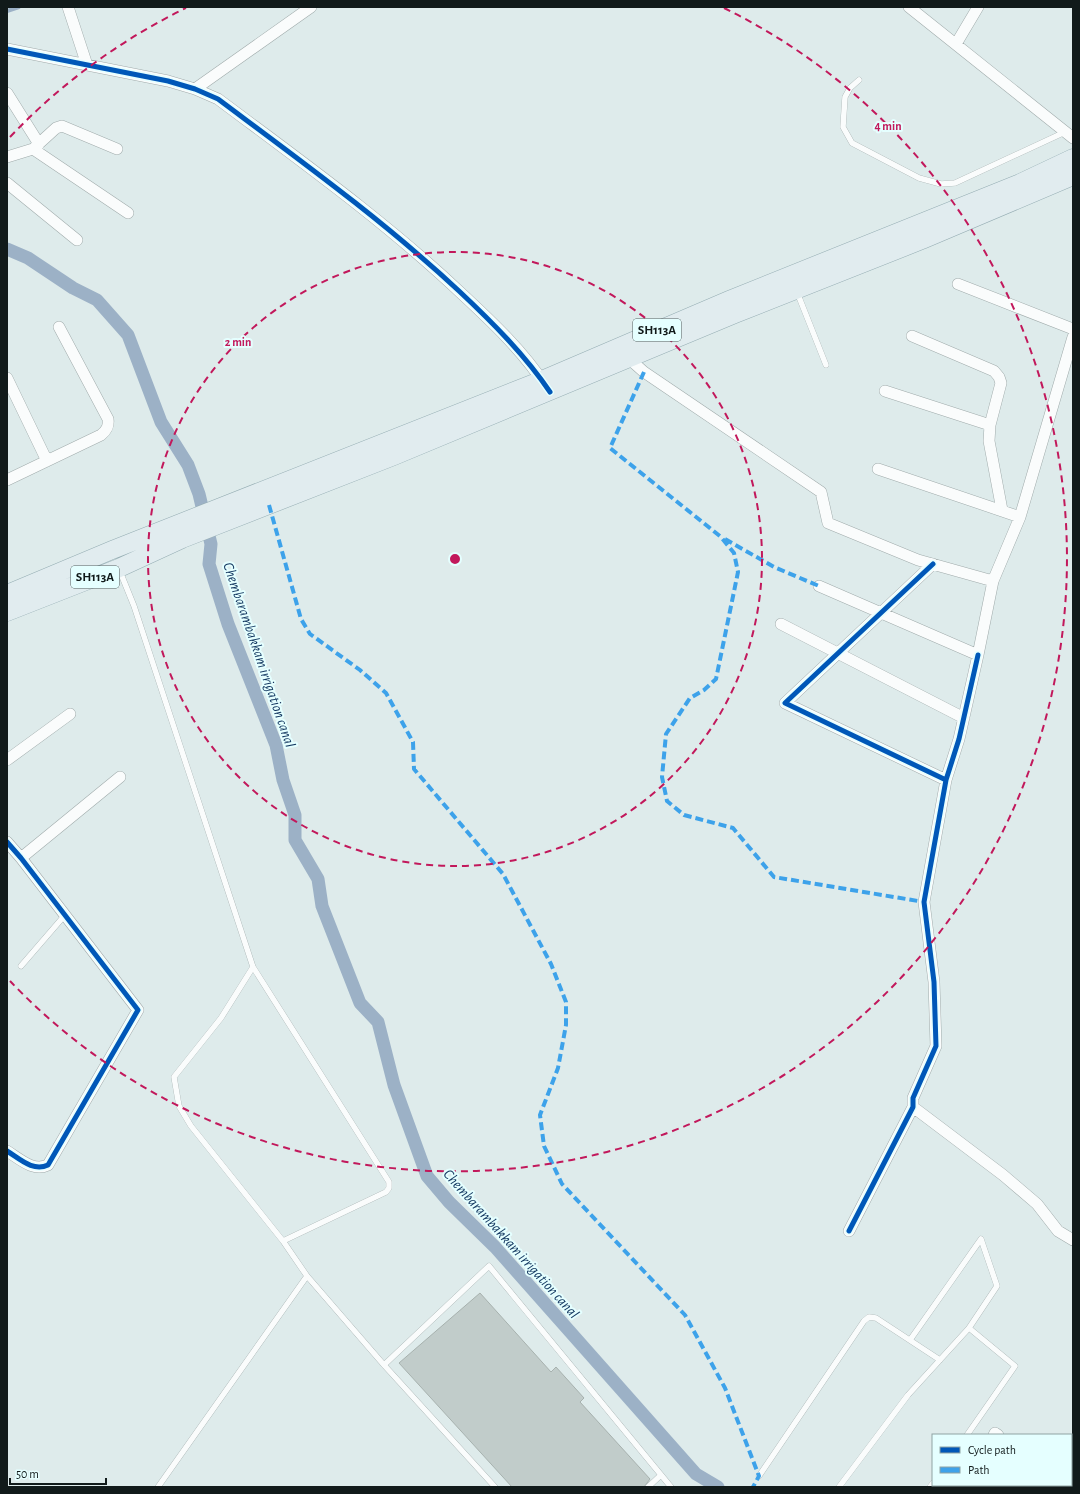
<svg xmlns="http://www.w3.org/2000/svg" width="1080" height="1494" font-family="'Alegreya Sans',sans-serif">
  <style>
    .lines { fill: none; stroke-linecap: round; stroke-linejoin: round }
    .stream { stroke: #9cb1c6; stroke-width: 4 }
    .canal { stroke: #9cb1c6; stroke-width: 13 }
    .building { fill: #c1ccca; stroke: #a7b1ae }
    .lane-casing { stroke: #a0abab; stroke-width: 6 }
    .street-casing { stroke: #a0abab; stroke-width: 12 }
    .primary-casing { stroke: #95adb3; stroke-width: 19 }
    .lane { stroke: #fafcfc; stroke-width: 5.5 }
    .street { stroke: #fafcfc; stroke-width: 11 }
    .primary { stroke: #e1ecef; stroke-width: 18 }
    .quiet { stroke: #3da2ea; stroke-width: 4; stroke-dasharray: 8 4; stroke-linecap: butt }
    .cycleway-casing { stroke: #e5ffff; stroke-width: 8 }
    .cycleway { stroke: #0057b8; stroke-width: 5 }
    .ring { fill: none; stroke: #c2185b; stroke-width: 2; stroke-dasharray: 7 5 }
    .labels { text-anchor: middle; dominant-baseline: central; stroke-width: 4; stroke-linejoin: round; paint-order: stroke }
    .shield { fill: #e5ffff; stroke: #515f5f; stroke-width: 1 }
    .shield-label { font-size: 13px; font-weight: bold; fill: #111a1a }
    .water-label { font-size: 15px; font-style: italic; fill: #11365f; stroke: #e5ffff }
    .centre { fill: #c2185b; stroke: #e5ffff; stroke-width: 2 }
    .ring-label { font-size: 12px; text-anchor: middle; font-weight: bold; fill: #c2185b; stroke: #e5ffff; stroke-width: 4; stroke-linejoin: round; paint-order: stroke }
  </style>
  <rect width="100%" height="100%" fill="#deebeb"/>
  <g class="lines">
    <path class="stream" d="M7,11L19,7"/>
    <path class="canal" d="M7,249L28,258L73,288L97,300L128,335L161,422L188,465L199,494L211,544L209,564L228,624L276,745L283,780L295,815V840L318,879L322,906L360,1003L378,1022L394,1085L427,1176L449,1202L495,1247L696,1474L718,1487"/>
  </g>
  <path class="building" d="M480,1293L551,1372L556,1367L584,1398L580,1402L650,1479L644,1487H512L399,1363Z"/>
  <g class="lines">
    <defs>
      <path id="lane" d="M859,80L850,88L845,97L843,127L852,143L919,178L941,184L955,183L1065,132
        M797,292L826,365
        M119,569L134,606L253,967L221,1018L174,1077L179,1106L191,1126L283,1241L307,1276L158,1487
        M21,966L65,915
        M253,967L389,1182V1188L386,1192L283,1241
        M307,1276L384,1365L495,1487
        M910,1340L981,1239L997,1286L969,1328
        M384,1365L489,1266L671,1487
        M759,1476L864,1321L869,1317L876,1318L940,1360
        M648,1487L661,1475
        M839,1487L908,1395L969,1328L1015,1366L967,1435
        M930,1487L933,1483"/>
      <path id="street" d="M68,7L87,65
        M909,7L1073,138
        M956,44L978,7
        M7,49L168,81L195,89L218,99C302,162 386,222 462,294C491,321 523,351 545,385
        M195,89L311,7
        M7,93L39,144
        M33,149L128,213
        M7,157L33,149L56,128L62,126L117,149
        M7,183L77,240
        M958,284L1073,329
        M912,336L994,371L999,377L1001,383L990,425L989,441L1002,510
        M626,356L644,372L821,492L828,523L918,560L993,581
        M7,378L47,461
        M885,391L990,425
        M878,469L1020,517L1073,337
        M7,480L101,435C107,430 109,426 108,419L59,327
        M933,564L785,703L946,780L959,739L978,655
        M819,586L978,655L993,581L1020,517
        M781,624L964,718
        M7,760L70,714
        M7,842L21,858L138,1010L48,1165C33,1172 20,1159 7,1151
        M21,858L120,777
        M913,1107L1003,1175L1037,1204L1058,1231L1073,1240
        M849,1231L913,1107V1098L936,1046L934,982L924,902L946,780
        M994,1435L995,1433L998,1435
        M1071,1475L1073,1476
        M966,1487L967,1485"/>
      <path id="primary" d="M7,594L112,550L542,380L729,300L1020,183L1073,158
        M7,612L119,568L182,539L394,456L735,314L922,240L1073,176"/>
    </defs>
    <use href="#lane" class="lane-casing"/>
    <use href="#street" class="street-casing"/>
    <use href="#primary" class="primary-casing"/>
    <use href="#lane" class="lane"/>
    <use href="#street" class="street"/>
    <use href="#primary" class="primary"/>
    <path class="quiet" d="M644,372L610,448L721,537L734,553L738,572L716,679L704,690L690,698L666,734L662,777L667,801L684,815L733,828L774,877L924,902
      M269,505L301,619L310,634L360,670L386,693L413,742L414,769L503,874L551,964L566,1002V1025L558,1068L540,1115L544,1146L562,1184L685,1315L725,1388L759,1476L753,1487
      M725,539L774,567L819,586"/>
    <defs>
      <path id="cycleway" d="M7,49L168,81L195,89L218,99C301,161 384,221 459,291C492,322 525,355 550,392
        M933,564L785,703L946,780L959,739L978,655
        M7,842L21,858L138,1010L48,1165C33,1172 20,1159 7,1151
        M849,1231L913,1107V1098L936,1046L934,982L924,902L946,780"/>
    </defs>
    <use href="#cycleway" class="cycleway-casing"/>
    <use href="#cycleway" class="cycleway"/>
  </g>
  <g class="ring">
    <circle cx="455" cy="559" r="307"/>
    <path d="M10 137A613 613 0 0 1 186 8M724 8A613 613 0 1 1 10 981"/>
  </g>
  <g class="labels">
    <g class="shield">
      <rect x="633" y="319" width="48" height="22" rx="3"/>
      <rect x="71" y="566" width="48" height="22" rx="3"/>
    </g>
    <g class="shield-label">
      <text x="657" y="330">SH113A</text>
      <text x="95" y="577">SH113A</text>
    </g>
    <g class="water-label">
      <text transform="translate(259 655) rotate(71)">Chembarambakkam irrigation canal</text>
      <text transform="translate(511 1244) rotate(48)">Chembarambakkam irrigation canal</text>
    </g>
  </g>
  <circle cx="455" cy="559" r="6" class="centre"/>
  <g class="ring-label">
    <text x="888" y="130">4 min</text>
    <text x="238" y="346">2 min</text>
  </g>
  <rect width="1080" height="1494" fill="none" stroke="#111a1a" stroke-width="16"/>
  <rect x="932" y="1434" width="140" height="52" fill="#e5ffff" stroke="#90a3a3"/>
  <rect x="940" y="1447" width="20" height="6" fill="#0057b8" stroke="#90a3a3"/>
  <text x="968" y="1454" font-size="12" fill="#111a1a">Cycle path</text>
  <rect x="940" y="1467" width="20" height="6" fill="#3da2ea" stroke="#90a3a3"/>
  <text x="968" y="1474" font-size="12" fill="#111a1a">Path</text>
  <path d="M10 1478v6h96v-6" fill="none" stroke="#111a1a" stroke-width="2"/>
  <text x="16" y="1478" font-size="12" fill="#111a1a" stroke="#e5ffff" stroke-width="3" paint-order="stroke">50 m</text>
</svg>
